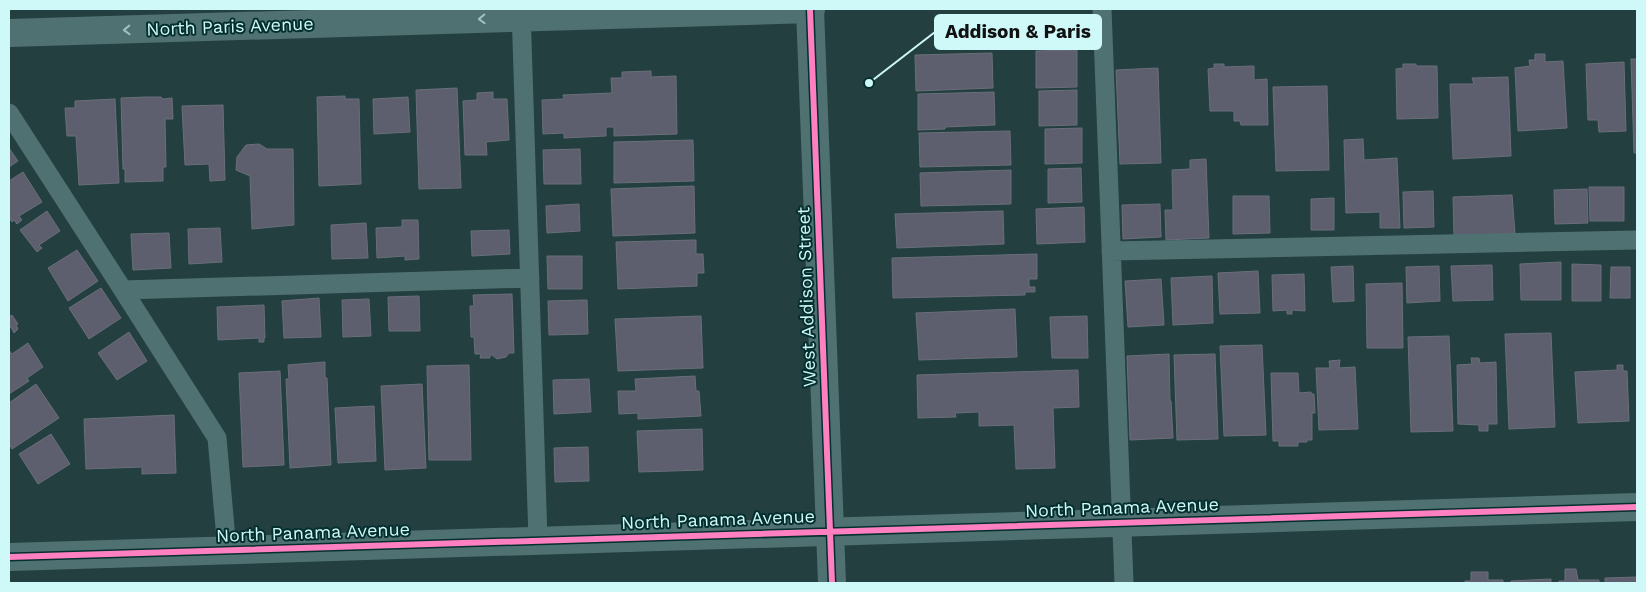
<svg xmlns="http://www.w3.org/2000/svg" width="1646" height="592" font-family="'Work Sans',sans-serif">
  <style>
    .building { fill: #5d5e6e; stroke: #6a6f7a }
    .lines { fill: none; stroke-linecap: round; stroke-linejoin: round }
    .service { stroke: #507172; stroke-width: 19 }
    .minor { stroke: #507172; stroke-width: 28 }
    .tertiary { stroke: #507172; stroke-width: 28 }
    .cycleway-casing { stroke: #052f2f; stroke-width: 9 }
    .cycleway { stroke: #ff80c0; stroke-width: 6 }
    .oneway { stroke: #9cc3c3 }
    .labels { text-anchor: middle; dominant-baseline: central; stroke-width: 4; stroke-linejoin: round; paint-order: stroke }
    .street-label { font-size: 18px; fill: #cff9f9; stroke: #052f2f }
    .leader { fill: none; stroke: #cff9f9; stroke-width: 2 }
    .callout-dot { fill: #cff9f9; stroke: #052f2f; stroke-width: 2 }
    .callout { fill: #cff9f9; stroke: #cff9f9; stroke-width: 2 }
    .callout-label { font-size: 19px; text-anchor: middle; font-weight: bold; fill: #111 }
  </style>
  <rect width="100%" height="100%" fill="#243f40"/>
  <path class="building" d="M1077,50V87L1036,88V51Z
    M992,53L993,88L916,91L915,55Z
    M1535,54H1545V62L1563,61L1567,128L1518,131L1515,68L1530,66L1529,60H1535Z
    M1631,59H1637V153H1634Z
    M1624,62L1626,131L1599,132L1598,120H1588L1586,64Z
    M1214,64H1224V67L1254,66V80L1267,79L1268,125H1241L1240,121H1234V111H1210L1208,69L1214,68Z
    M1403,64H1416V66H1437L1438,118L1397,119L1396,69L1403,68Z
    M1158,68L1161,163L1120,164L1116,70Z
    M651,71V77L676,76L677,134L614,136V127H606V136L564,138V133L543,134L542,100L564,99L563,95L612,93L611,78H622V72Z
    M1508,77L1511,156L1453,159L1450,84H1474L1472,78Z
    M1327,86L1329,170L1276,171L1273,87Z
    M457,88L461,188L419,189L416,90Z
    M1077,90V125L1039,126V91Z
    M493,92V99H507L509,140L486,142L487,155H465L463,101L477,100V93Z
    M994,92L995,125L945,127V129L918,130V94Z
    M345,96V99H359L361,184L319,186L317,97Z
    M146,97H161L163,99L172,98L173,119H165L166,167H163V181L125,182V169H123L121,98Z
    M408,97L410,132L374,134L373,99Z
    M115,99L119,183L79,185L76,136H67L65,108H75V101Z
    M223,105L225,180L210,181L209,164L185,165L182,106Z
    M1082,128V163L1045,164V129Z
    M1010,131L1011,165L920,167L919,133Z
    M1363,139L1364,160L1397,158L1400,228H1380V212L1346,213L1344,140Z
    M693,140L694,181L614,183V142Z
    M259,144L267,149H293L294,225L252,229L250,176L236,170L237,157L246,145Z
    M9,148L18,161L9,167Z
    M580,149L581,184H544L543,150Z
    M1206,159L1209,238L1166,240L1165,210H1173L1172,170L1190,169V160Z
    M1081,168L1082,202L1048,203V169Z
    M1011,170V204L921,206L920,173Z
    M23,172L42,202L19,216L22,220L17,224L14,220L12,222L9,217V181Z
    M694,186L695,233L613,236L611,189Z
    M1589,187H1624V221H1590Z
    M1587,189L1588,223L1555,224L1554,190Z
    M1433,191L1434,227L1404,228L1403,192Z
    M1512,195L1515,234L1454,236L1453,197Z
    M1233,196H1269L1270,233L1233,234Z
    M1334,198V230H1311V199Z
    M579,204L580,231L547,233L546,206Z
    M1160,204L1161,237L1123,239L1122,205Z
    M1084,207L1085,242L1037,244L1036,209Z
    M47,211L60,231L39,245L42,248L37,252L20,230Z
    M1003,211L1004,244L897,248L895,214Z
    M402,220H418L419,259L405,260V256L377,258L376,228L402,227Z
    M366,223L368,258L332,259L331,225Z
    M220,228L222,262L189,264L188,229Z
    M509,230L510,254L472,256L471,231Z
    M169,233L171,268L133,270L131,234Z
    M696,240V254H703L704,273H697V286L618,289L616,242Z
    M77,250L98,281L68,301L48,268Z
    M1037,254V279H1029V287H1035V292H1025V295L893,298L892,258Z
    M547,256H582V289H548Z
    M1561,262V300H1521L1520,264Z
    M1572,264L1601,265V301H1572Z
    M1492,265L1493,300L1453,301L1451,266Z
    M1353,266L1354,301L1333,302L1331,267Z
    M1439,266L1440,301L1407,303L1406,267Z
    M1611,267H1630V298H1610Z
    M1258,271L1260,313L1220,314L1218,273Z
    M1304,274L1305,311L1292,310V314H1287V310L1273,311L1272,275Z
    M1212,276L1213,323L1173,325L1171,278Z
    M1161,279L1164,325L1128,327L1125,281Z
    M1402,283L1403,348H1367L1366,284Z
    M101,288L121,318L89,339L69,308Z
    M512,294L514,353H509L506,357L497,359L492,355H490V358H480L481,354H475L474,337H471L470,306H474L473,295Z
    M419,296L420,331H389L388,297Z
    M319,298L321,337L284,338L282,301Z
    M369,299L371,336L343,337L342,300Z
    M587,300L588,334L549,335L548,301Z
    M264,305L265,338H264V342H259V338L218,340L217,307Z
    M1015,309L1017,357L919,360L916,313Z
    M12,315L18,324L16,325L18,329L14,333L11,327L9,328V317Z
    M701,316L703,368L618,371L615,319Z
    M1087,316L1088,358H1052L1050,317Z
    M129,332L147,361L117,380L98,353Z
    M1551,333L1555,427L1509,429L1505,334Z
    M1449,336L1453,431L1411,432L1408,337Z
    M28,343L43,367L27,378L29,381L9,394V350L12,354Z
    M1262,345L1266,435L1224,436L1220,346Z
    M1169,354L1170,401H1171L1173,438L1130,440L1127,356Z
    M1215,354L1218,439L1177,440L1174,355Z
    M1471,358H1479L1480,363L1496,362L1497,424H1488V431H1479V425L1458,424L1457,365L1472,364Z
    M1340,360L1339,368L1355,367L1358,429L1319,430L1316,368H1330L1329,361Z
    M325,362V378H327L331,465L290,468L286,379H289L288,365Z
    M469,365L471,460H429L427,366Z
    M1617,365H1623V371H1627L1629,421L1578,423L1575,372L1617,370Z
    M1078,370L1079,407L1053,408L1055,468L1016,469L1014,425L979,426V412L955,413L956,417L918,418L917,375Z
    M280,371L284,465L243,467L239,373Z
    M1271,373H1298L1299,393L1311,392V394H1314L1315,413H1312V440H1307V442H1298V446H1279V441H1273Z
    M695,376L696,391H699L701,416L638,419V413L619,414L618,391H636L635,379Z
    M589,379L591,412L554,414L553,380Z
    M36,384L59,418L12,449L9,444V403Z
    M422,384L426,468L385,470L381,386Z
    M374,406L376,461L338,463L335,408Z
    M174,415L176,473L142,474V467L86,469L84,419Z
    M702,429L703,470L639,472L637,431Z
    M51,434L70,464L38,484L19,454Z
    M588,447L589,481L555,482L554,448Z
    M1565,569H1576L1578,580H1599V583H1559V581H1565Z
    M1471,572H1488V580H1503V583H1465V581H1471Z
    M1637,577V583H1605V578Z
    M1551,579V583H1511V581Z"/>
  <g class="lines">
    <path class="service" d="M521,9L538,540
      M1102,9L1124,583
      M9,113L123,290L217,438L227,550
      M1111,251L1637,240
      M123,290L530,278"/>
    <path class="minor" d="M9,33L811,9
      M9,557L1637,507"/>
    <path class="tertiary" d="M810,9L832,583"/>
    <defs>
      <path id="cycleway" d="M810,9L832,583
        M9,557L1637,507"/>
    </defs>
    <use href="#cycleway" class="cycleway-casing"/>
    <use href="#cycleway" class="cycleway"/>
  </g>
  <defs><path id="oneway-chevron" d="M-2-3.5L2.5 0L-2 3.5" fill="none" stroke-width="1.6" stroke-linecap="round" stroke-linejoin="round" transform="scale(1.25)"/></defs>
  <g class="oneway">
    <use href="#oneway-chevron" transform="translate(482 19) rotate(178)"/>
    <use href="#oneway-chevron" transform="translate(127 30) rotate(178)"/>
  </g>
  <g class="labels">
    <g class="street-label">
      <text transform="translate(230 26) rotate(-2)">North Paris Avenue</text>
      <text transform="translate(806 297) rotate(-92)">West Addison Street</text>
      <text transform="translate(1122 507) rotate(-2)">North Panama Avenue</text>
      <text transform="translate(718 519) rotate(-2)">North Panama Avenue</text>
      <text transform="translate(313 532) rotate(-2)">North Panama Avenue</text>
    </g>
  </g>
  <path class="leader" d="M869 83L935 32"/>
  <circle class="callout-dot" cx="869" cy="83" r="5"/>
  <rect class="callout" x="935" y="15" width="166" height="34" rx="5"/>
  <g class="callout-label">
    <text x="1018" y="38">Addison &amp; Paris</text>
  </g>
  <rect width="1646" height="592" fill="none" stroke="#cff9f9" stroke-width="20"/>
</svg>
